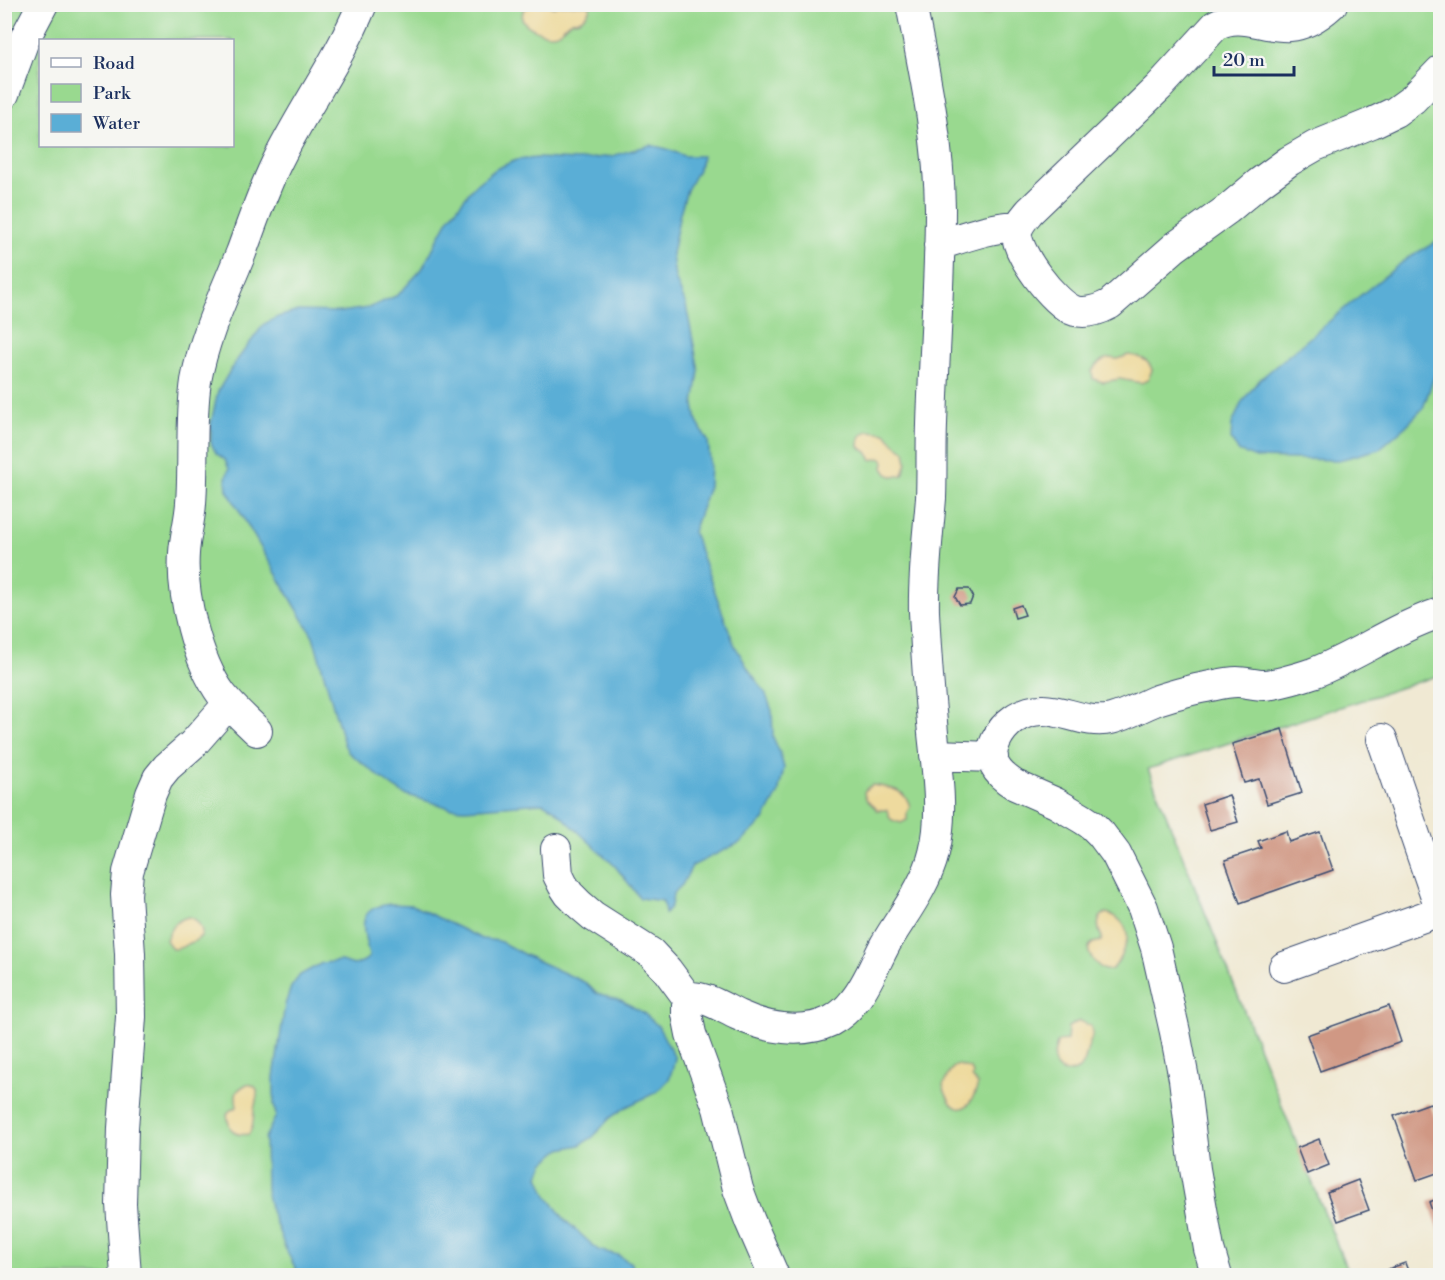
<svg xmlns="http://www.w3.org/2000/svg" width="1445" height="1280" font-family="'Libre Bodoni',serif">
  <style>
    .green { fill: #99d98f; stroke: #5a8476; stroke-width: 1.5; fill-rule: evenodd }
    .sand { fill: #eeda9e; stroke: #84847e; stroke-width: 1.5 }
    .water { fill: #5aaed6; stroke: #3a6e9a; stroke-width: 1.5 }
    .building { fill: #d09884 }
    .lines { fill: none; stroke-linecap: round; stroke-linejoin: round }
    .minor-casing { stroke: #3b4b70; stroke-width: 32 }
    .minor { stroke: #fff; stroke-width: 30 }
  </style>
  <rect width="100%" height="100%" fill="#f6f6f2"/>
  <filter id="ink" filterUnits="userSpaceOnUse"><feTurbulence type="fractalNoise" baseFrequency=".0167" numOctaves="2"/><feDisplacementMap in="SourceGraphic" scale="12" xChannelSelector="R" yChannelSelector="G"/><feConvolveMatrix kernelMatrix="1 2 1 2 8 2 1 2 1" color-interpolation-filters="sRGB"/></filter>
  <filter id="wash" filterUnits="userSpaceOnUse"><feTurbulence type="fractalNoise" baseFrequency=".008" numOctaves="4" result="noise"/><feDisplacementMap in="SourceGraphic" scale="24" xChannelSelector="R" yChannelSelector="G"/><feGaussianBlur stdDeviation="1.35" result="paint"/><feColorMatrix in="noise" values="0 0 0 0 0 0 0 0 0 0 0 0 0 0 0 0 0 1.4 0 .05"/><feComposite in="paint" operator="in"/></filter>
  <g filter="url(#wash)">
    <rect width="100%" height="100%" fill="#f0e9d3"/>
    <path class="green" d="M5,5H1440V675L1148,769L1349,1275L5,1276ZM40,40H232V146H40Z"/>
    <path class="sand" d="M532,5H549L552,7H555L557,5H591C589,11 586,17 579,20C574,22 575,19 570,22C565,24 563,30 559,32C549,38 530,29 523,21L522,18L523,10Z
      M970,5V4L998,5L991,13L984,15L975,12Z
      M1128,355C1139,356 1149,359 1152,370L1148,380L1141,383L1120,379L1103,382L1093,379L1092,371L1098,363L1103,360L1109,358L1118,359Z
      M869,431L886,433L893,442L905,451L907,462L903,475L894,477L887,474L883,468L884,462L883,460L880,458L872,460L867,452L859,447C859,439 860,433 869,431Z
      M872,785C887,787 906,788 910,807L907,812V820L901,823L892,820L889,817V813L887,810H877C872,803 865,802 864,792L867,788Z
      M1106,913C1118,915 1129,927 1127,940C1126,945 1123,949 1122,953C1118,962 1112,978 1099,966C1094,962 1082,949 1093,943C1095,942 1098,942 1101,941L1102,937C1097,929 1096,917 1106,913Z
      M188,917C194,918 197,920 200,926C206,935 198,940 190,943C183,946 179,950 172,949L166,940C171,926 175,921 188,917Z
      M1079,1021L1090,1025C1095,1034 1091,1039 1088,1048C1086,1054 1086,1061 1082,1066C1075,1075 1057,1074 1054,1062C1052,1056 1056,1049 1057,1043L1059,1041L1067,1040L1068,1027Z
      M959,1065L971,1069L973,1074L972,1077L978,1085C975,1095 965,1118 952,1104C948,1100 945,1092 943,1086C947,1078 949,1067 959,1065Z
      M247,1084C264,1085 255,1100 254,1111C253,1119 254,1127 249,1134C232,1137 229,1129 227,1115L229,1111L237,1107C235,1094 234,1091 247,1084Z"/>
    <path class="water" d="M650,145L667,149L684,156H702L701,164L687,190L680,213L672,254L675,278L686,305L699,371L694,405L697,422L708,441L710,461L709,486L693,532L734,644L749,670L765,692L772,711L773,737L780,753L784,768L778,794L764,820L741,842L692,866L682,885L673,893C672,902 672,907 665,914L663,901L640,898L615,866L554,809L543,803L465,809L450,808L404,794L393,787L348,752L344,744L313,636L227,490L226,478L229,469L225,460L216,453L211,443V423L218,391L234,364L264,324L278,317L298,311L341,312L368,308L398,295L422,269L449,218L475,185L496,169L516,160L537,158L578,160L612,156Z
      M1440,240V360L1423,408L1406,426L1379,449L1339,460L1256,458L1238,451L1231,439L1232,424L1242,402L1258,381L1357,298L1409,257Z
      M390,904L412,905L482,939L499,941L525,955L586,983L596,993L623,1001L645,1014L658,1026L675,1058L673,1067L669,1079L657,1092L626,1107L609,1119L593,1137L580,1145L561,1149L544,1163L539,1176L547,1196L565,1220L598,1250L618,1255L631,1263L637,1275H299L286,1250L270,1208L266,1189L265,1138L276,1116L274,1104V1077L285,1005L291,987L300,975L322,963L341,961L354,965L364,961L369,957C368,943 356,920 371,910C376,906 384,905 390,904Z"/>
    <g id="blocks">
      <path class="building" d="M959,589H969L973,596L970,604L960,605L955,597Z
        M1021,605L1025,615L1015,618L1012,608Z
        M1282,729L1302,793L1267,804L1259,779L1244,783L1232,744Z
        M1229,795L1238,822L1210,830L1202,804Z
        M1286,831L1289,842L1320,832L1333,870L1240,903L1225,860L1261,848L1258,841Z
        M1389,1006L1401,1042L1320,1071L1307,1035Z
        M1430,1103L1440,1132V1172L1417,1180L1394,1116Z
        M1319,1139L1329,1165L1307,1174L1297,1148Z
        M1358,1180L1369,1210L1338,1221L1327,1192Z
        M1440,1198V1233L1429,1202Z
        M1405,1263L1410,1276H1377V1273Z"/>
    </g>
  </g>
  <g filter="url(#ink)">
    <use href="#blocks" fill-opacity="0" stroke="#3b4b70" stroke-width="1.5"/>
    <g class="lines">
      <defs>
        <path id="minor" d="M1332,4C1320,15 1306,25 1290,26C1265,28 1240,11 1216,25L1159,87L1030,211C1025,217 1019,223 1017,231C1014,251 1055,305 1075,311C1088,314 1099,310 1110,304L1175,247L1228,209L1259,183L1289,161L1315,146L1372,123L1395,112L1413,99L1440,71
          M4,94L24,40L43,4
          M939,245C961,238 996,225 1018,227
          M257,731C245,719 232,708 222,695C197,661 181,595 184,553C185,536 190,520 191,503C194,463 190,421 196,381C204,336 224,295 241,253C252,223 262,193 276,164C302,110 339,61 362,4
          M1382,739L1440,908
          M935,755L993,757
          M556,849L558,875L563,885L569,894L580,905L593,916L651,953L667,970L687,997V1014L691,1034L718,1108L738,1189L750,1221L774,1276
          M1284,967L1440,911
          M687,997C706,996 721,1007 738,1015C766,1028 802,1035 831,1021C840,1016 848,1009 854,1001C868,984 875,963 886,943C903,914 926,886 934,853C944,814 937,772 933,733C929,693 926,652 924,612C923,574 928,536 931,498C932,473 931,449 932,425C934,353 940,280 940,208C939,139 924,71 911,4
          M126,1276L121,1204L123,1128L131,1017L130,954L126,895L128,872L151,794L158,778L167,767L193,744L229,703
          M1217,1276L1209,1249L1195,1169L1184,1079L1175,1032L1156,948L1143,908L1116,854L1101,834L1092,825L1083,819L1056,803L1015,785C1007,780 999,774 995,766C986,750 1001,728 1014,719C1049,695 1077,727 1111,719C1127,715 1142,706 1157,700C1173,695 1189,690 1206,687C1216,685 1227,682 1237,682C1246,682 1255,685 1264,685C1280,684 1297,678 1313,673C1357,656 1396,627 1440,613"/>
      </defs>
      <use href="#minor" class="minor-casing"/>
      <use href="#minor" class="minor"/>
    </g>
  </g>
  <rect width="1445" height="1280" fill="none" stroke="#f6f6f2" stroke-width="24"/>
  <rect x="39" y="39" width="195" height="108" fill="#f6f6f2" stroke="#9ea6b7" stroke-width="1.5"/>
  <rect x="51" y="58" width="30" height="9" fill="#ffffff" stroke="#9ea6b7" stroke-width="1.5"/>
  <text x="93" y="69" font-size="18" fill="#1b2f5e">Road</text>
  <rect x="51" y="84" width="30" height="18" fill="#99d98f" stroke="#9ea6b7" stroke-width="1.5"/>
  <text x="93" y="99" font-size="18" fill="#1b2f5e">Park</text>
  <rect x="51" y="114" width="30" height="18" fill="#5aaed6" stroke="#9ea6b7" stroke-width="1.5"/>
  <text x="93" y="129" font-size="18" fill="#1b2f5e">Water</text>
  <path d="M1214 66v9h80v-9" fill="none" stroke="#1b2f5e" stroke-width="3"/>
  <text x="1223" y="66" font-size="18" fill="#1b2f5e" stroke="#f6f6f2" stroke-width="4.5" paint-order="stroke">20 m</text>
</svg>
